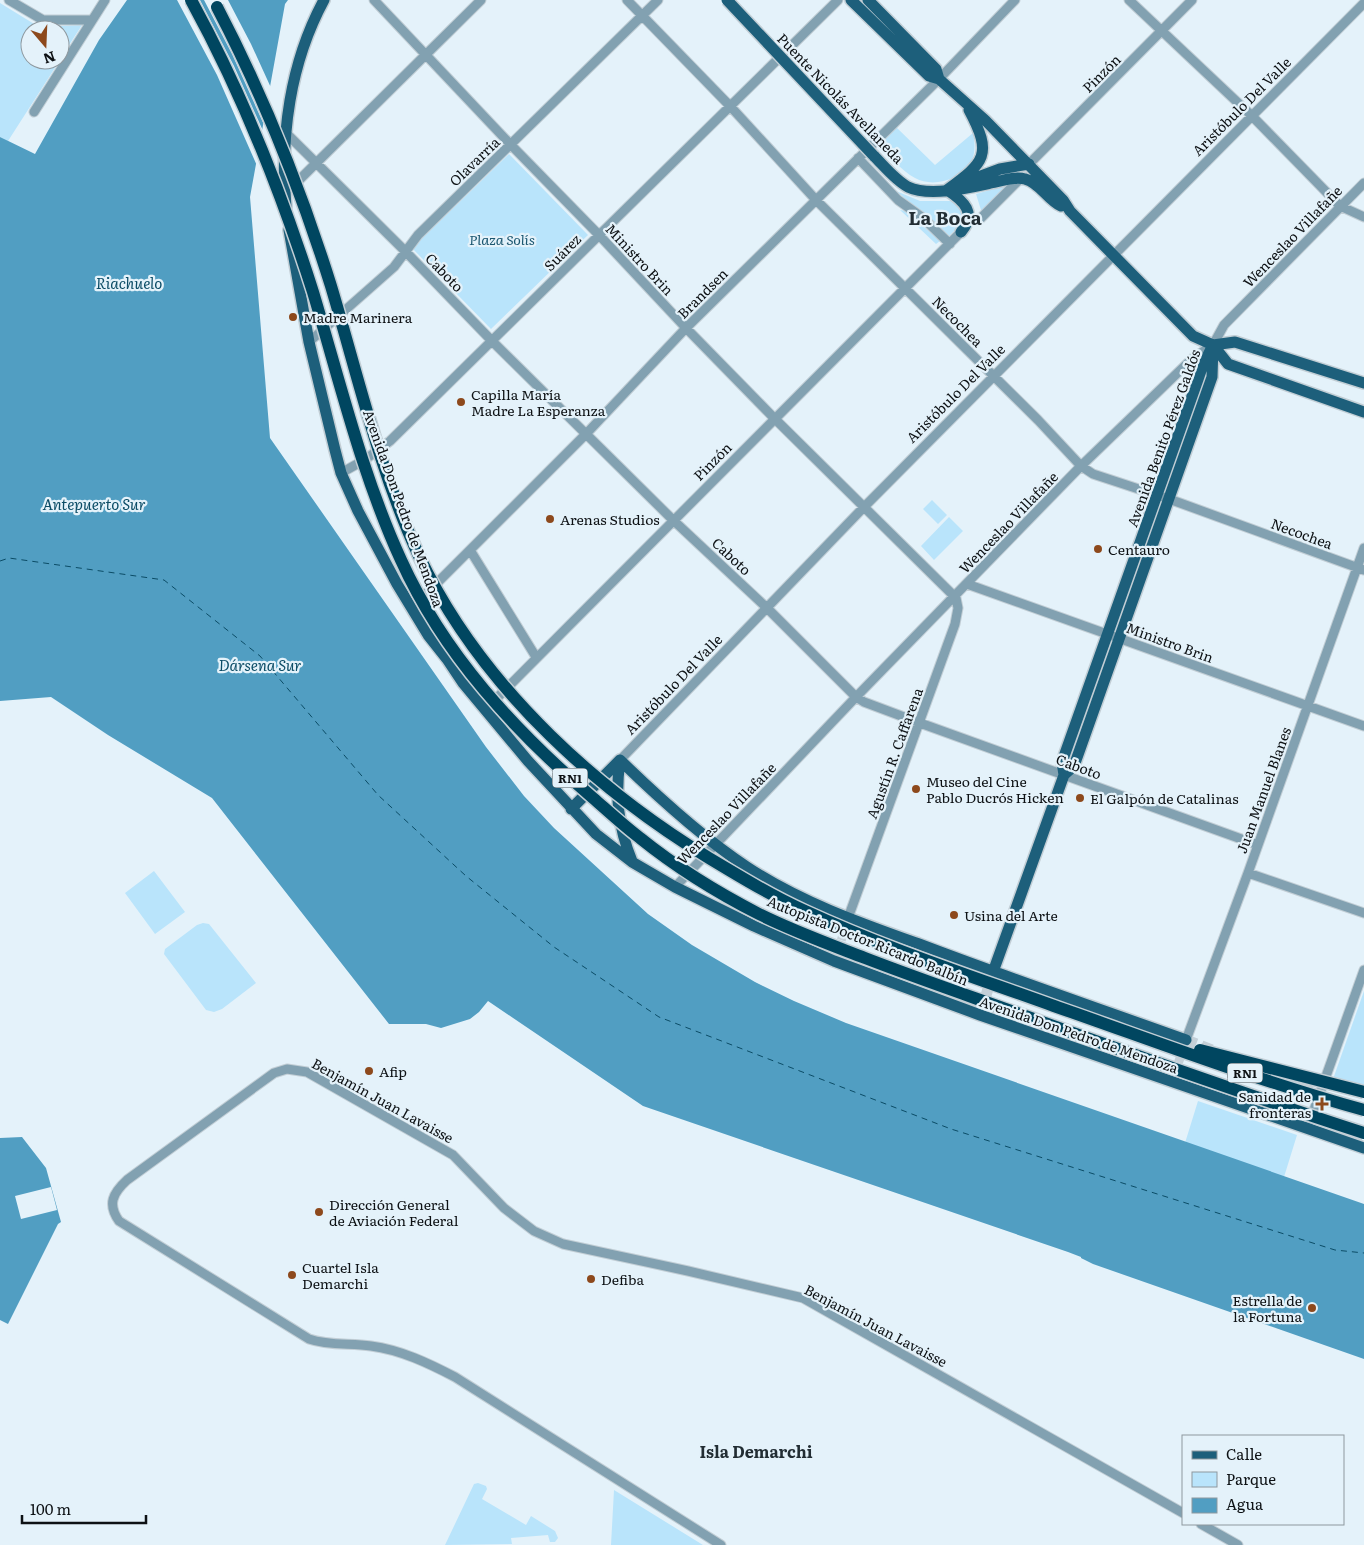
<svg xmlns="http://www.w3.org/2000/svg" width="1364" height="1545" font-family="Literata,serif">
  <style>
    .green { fill: #b9e4fb }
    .water { fill: #519ec2 }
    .pier { fill: #e4f2fa }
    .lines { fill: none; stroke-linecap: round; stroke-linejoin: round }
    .ferry { stroke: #0b4c66; stroke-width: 1; stroke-dasharray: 6 5; stroke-linecap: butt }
    .minor-tunnel { stroke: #c4d0d8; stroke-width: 9; stroke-dasharray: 9 4.5; stroke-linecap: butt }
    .major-tunnel { stroke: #c4d0d8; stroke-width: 11; stroke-dasharray: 11 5.5; stroke-linecap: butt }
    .minor-casing { stroke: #c2ced5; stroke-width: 11 }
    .major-casing { stroke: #c2ced5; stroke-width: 14 }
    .minor { stroke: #82a1b1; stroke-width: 9 }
    .major { stroke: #1d5f7b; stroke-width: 11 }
    .major-bridge-casing { stroke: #c2ced5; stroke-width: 14; stroke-linecap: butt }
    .highway-bridge-casing { stroke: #c2ced5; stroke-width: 15; stroke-linecap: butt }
    .major-bridge { stroke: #1d5f7b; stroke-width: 11 }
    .highway-bridge { stroke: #004660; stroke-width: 12 }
    .poi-dot { fill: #8d491c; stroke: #e4f2fa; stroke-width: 2 }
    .labels { text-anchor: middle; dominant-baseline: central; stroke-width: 4.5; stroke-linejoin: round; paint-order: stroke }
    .shield { fill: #e4f2fa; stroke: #4e5459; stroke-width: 1 }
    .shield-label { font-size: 12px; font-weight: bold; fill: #0d1114 }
    .street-label { font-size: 14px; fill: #0d1114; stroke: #e4f2fa }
    .park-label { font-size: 14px; font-style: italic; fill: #1a5670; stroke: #e4f2fa }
    .poi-label { font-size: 14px; fill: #0d1114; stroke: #e4f2fa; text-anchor: start }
    .water-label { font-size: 15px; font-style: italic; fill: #0b4c66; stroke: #e4f2fa }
    .quarter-label { font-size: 16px; font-weight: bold; fill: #222d33; stroke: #e4f2fa }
    .district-label { font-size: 19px; font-weight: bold; fill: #222d33; stroke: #e4f2fa }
  </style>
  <rect width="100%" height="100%" fill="#e4f2fa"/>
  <path class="green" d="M0,3L39,27L82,25L60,59V30H30V60H60L8,141L0,137Z
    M896,127L935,165L973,133C975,142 976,155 970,163C959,180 933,188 915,178C900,170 889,155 878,143Z
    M509,154L588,235L491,329L412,248Z
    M1008,185L979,217L981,210L976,194Z
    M896,191L920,201H950L957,203L962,208L963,222L949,236Z
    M900,210L906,211L940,241L936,244Z
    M932,500L947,515L938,524L923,509Z
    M949,517L963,531L934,560L921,546Z
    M154,871L185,912L155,934L125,893Z
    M203,923L209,924L256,983L222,1009L214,1012L206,1010L164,954L165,949L197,925Z
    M1364,991V1090L1332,1082Z
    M1198,1101L1297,1135L1284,1177L1185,1143Z
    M478,1483L486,1486L487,1489L482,1499L526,1525L531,1516L555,1531L558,1538L555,1542H550L548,1535L511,1538L512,1544L445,1545L474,1484Z
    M614,1490L703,1545H611Z"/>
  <path class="water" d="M127,0H288L285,4L250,197L270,438L486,747L524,796L554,828L648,914L692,945L755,982L794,1001L846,1023L1364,1204V1359L1093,1264L1081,1258V1257L1068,1252L643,1106L488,1001L479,1012L470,1019L441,1028L426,1024H389L212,798L108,735L51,697L0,701V137L35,154L99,40Z
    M22,1137L46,1168L61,1222L58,1224L8,1324L0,1320V1138Z"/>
  <path class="pier" d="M177,0H200L234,66L264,133L258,168L217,75Z
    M204,0H228L251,44L272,90L265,127L232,54Z
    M51,1187L57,1210L21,1219L15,1196Z"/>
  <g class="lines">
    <path class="ferry" d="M0,561L9,558L164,580L260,656L378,795L466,876L554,947L659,1017L951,1129L1335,1250L1364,1253"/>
    <path class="minor-tunnel" d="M837,953L847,923
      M1174,1075L1184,1047"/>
    <path class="major-tunnel" d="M980,1015L992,976
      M1186,1040L1212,1050
      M1271,1073L1324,1093"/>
    <defs>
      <path id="minor" d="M9,0L43,20H92
        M374,0L511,145L599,235L686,328L774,418L956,598L958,608L955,624L848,918
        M627,0L730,106L816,200L1038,420L1081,466L1093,474L1169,499L1364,570
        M1129,0L1252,116L1340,206L1364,217
        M34,112L105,0
        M287,134L406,252L492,341L673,520L767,608L856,697L864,702L920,723L1258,845
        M858,158L898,200L923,218L950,244
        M1029,164L1192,0
        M293,186L481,0
        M979,220L1020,179
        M309,342L394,267L418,235L658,0
        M341,473L366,459L390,441L838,0
        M470,550L536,657
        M967,584L1364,726
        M417,603L586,434L686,328L939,79L1015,0
        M490,705L961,232
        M620,760L864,507L1364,3
        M1248,873L1364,913
        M675,887L856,697L1081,466L1193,358L1213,345L1224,325L1364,183
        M1186,1040L1248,873L1364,548
        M1310,1121L1364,970
        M1201,1524L1238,1545
        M721,1545L455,1377C428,1363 401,1350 371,1346C350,1343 329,1346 309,1339L119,1221C107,1204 113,1193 127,1180L274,1073L287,1069L307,1072L453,1155L504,1208L534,1231L563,1244L688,1271L803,1298L1183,1513"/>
      <path id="major" d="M851,0L929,76L939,79L985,120L1063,200L1070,211L1193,336L1213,345L1228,364L1364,412
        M868,0L936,69L939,79
        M874,156C884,166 895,180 908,187C929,197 968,188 991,183C1001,181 1015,176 1025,179C1039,182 1048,200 1061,206
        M965,182L1000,169L1029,164
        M947,190C985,162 993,155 969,110
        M947,190C964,201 977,213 961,232
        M286,207C280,136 290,63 324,0
        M289,230L309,342L335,450L341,473L358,511L397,584L428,635L447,659L463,683L528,761L596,834L632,862L675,887L754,926L834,961L980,1015L1364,1148
        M1213,345L1235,342L1364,383
        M620,760C658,797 703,838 747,867C800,902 860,923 919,944C1008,978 1097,1008 1186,1040
        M620,760C615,796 618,827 632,861
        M1064,775L1062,762C1108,630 1157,498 1203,365L1211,349
        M571,809L620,760
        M993,972L1064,775L1074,766L1212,377L1213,345"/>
    </defs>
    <use href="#minor" class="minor-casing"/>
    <use href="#major" class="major-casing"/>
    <use href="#minor" class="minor"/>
    <use href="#major" class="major"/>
    <defs>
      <path id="major-bridge" d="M727,0L874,156"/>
      <path id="highway-bridge" d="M191,0C242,93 281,191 313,292C340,382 362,475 401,560C444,655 515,731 593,798C609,812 624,826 640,838C676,867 718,893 759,914C793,931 829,944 865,958C922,980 981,1000 1039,1021C1147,1059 1255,1098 1364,1133
        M217,7C264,97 301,190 331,286C358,376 379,470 419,556C482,689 603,797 729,870C754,885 778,899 805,911C885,948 971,976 1054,1006C1157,1042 1259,1081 1364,1110
        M1200,1050L1364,1092"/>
    </defs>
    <use href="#major-bridge" class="major-bridge-casing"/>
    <use href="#highway-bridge" class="highway-bridge-casing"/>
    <use href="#major-bridge" class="major-bridge"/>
    <use href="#highway-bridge" class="highway-bridge"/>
  </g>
  <g class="poi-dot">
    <circle cx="293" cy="317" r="5"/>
    <circle cx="461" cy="402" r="5"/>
    <circle cx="550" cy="519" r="5"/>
    <circle cx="1098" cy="549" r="5"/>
    <circle cx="916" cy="789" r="5"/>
    <circle cx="1080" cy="798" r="5"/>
    <circle cx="954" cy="915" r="5"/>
    <circle cx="369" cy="1071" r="5"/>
    <path d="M1319.5 1096.5h5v5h5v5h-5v5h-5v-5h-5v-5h5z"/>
    <circle cx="319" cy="1212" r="5"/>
    <circle cx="292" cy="1275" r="5"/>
    <circle cx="591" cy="1279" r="5"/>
    <circle cx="1312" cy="1308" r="5"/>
  </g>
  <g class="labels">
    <g class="shield">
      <rect x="552.5" y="768.5" width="35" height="19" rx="4"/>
      <rect x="1227.5" y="1063.5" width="35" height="19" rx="4"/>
    </g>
    <g class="shield-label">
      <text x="570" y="778">RN1</text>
      <text x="1245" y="1073">RN1</text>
    </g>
    <g class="street-label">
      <text transform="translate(1101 73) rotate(-45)">Pinzón</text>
      <text transform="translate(841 98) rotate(46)">Puente Nicolás Avellaneda</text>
      <text transform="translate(1241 106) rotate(-45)">Aristóbulo Del Valle</text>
      <text transform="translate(474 161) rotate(-44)">Olavarría</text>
      <text transform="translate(1292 236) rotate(-46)">Wenceslao Villafañe</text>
      <text transform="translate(562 252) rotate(-45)">Suárez</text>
      <text transform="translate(640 259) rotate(47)">Ministro Brin</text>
      <text transform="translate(445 272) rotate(46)">Caboto</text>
      <text transform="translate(702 293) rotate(-45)">Brandsen</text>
      <text transform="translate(958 321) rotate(45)">Necochea</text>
      <text transform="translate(955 393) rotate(-45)">Aristóbulo Del Valle</text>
      <text transform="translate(1163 438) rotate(-70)">Avenida Benito Pérez Galdós</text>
      <text transform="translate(712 461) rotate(-45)">Pinzón</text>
      <text transform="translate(404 508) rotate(70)">Avenida Don Pedro de Mendoza</text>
      <text transform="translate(1008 522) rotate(-46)">Wenceslao Villafañe</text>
      <text transform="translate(1302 533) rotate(20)">Necochea</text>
      <text transform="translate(732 556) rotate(43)">Caboto</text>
      <text transform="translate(1170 642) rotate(20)">Ministro Brin</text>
      <text transform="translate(673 684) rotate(-46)">Aristóbulo Del Valle</text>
      <text transform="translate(894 753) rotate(-70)">Agustín R. Caffarena</text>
      <text transform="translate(1079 766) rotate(20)">Caboto</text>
      <text transform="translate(1263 790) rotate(-70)">Juan Manuel Blanes</text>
      <text transform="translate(726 813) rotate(-46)">Wenceslao Villafañe</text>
      <text transform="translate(868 940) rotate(22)">Autopista Doctor Ricardo Balbín</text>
      <text transform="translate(1079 1034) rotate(19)">Avenida Don Pedro de Mendoza</text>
      <text transform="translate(383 1100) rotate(29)">Benjamín Juan Lavaisse</text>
      <text transform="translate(876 1325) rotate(28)">Benjamín Juan Lavaisse</text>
    </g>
    <g class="park-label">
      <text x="502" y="239">Plaza Solís</text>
    </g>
    <g class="poi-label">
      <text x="303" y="317">Madre Marinera</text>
      <text x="471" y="394">Capilla María<tspan x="471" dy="16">Madre La Esperanza</tspan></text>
      <text x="560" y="519">Arenas Studios</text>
      <text x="1108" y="549">Centauro</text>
      <text x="926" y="781">Museo del Cine<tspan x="926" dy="16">Pablo Ducrós Hicken</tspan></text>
      <text x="1090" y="798">El Galpón de Catalinas</text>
      <text x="964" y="915">Usina del Arte</text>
      <text x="379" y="1071">Afip</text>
      <text x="1311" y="1096" text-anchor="end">Sanidad de<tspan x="1311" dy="16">fronteras</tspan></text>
      <text x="329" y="1204">Dirección General<tspan x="329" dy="16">de Aviación Federal</tspan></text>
      <text x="302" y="1267">Cuartel Isla<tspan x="302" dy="16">Demarchi</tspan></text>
      <text x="601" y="1279">Defiba</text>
      <text x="1302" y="1300" text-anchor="end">Estrella de<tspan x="1302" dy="16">la Fortuna</tspan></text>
    </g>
    <g class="water-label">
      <text x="129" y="282">Riachuelo</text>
      <text x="94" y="503">Antepuerto Sur</text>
      <text x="260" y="664">Dársena Sur</text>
    </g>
    <g class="quarter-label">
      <text x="756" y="1451">Isla Demarchi</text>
    </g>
    <g class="district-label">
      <text x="945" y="217">La Boca</text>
    </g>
  </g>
  <rect x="1182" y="1435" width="162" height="90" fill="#e4f2fa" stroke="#8e989e"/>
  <rect x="1192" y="1451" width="25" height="8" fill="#1d5f7b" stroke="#8e989e"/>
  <text x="1226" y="1460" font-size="15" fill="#0d1114">Calle</text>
  <rect x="1192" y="1472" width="25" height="15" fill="#b9e4fb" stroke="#8e989e"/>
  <text x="1226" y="1485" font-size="15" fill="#0d1114">Parque</text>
  <rect x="1192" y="1498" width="25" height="15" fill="#519ec2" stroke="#8e989e"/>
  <text x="1226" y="1510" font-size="15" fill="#0d1114">Agua</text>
  <g transform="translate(45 45) rotate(161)"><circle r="24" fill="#e4f2fa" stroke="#8e989e"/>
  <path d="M0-4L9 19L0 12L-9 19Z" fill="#8d491c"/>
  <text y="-8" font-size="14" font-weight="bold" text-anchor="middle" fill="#0d1114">N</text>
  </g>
  <path d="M22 1515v8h124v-8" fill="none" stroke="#0d1114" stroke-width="2.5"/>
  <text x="30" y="1515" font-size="15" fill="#0d1114" stroke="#e4f2fa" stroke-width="4" paint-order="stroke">100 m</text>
</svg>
